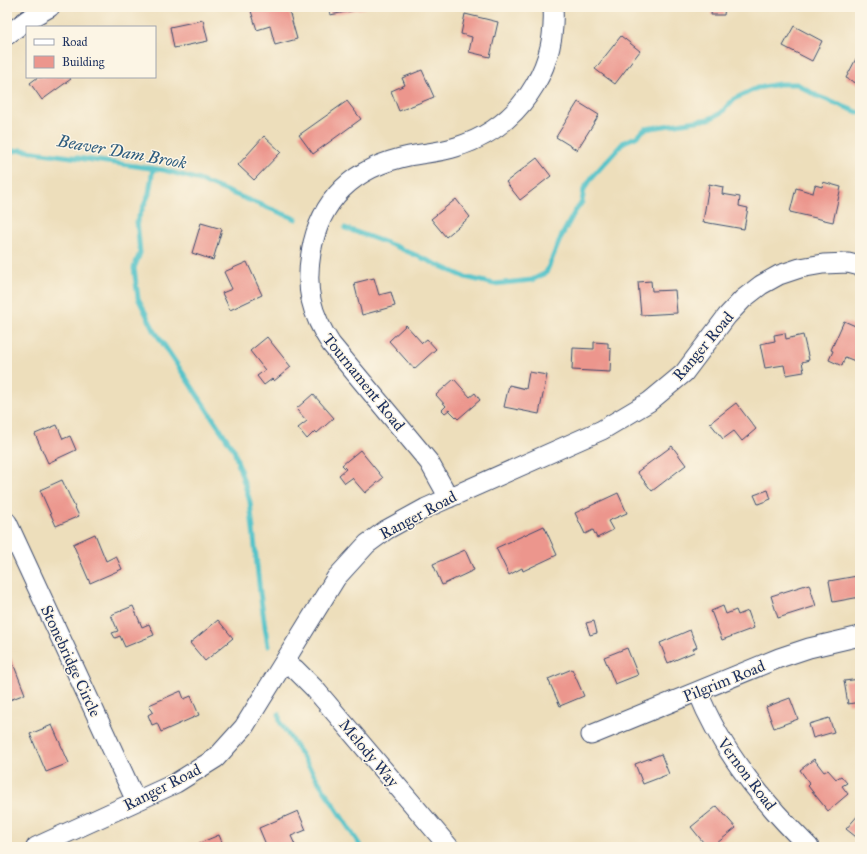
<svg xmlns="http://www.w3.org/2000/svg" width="867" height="854" font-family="'IM FELL Great Primer',serif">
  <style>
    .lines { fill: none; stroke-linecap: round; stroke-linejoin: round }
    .stream { stroke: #55c3c9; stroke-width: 5 }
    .building { fill: #ec968d }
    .minor-casing { stroke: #3a496c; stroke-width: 21 }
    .minor { stroke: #fff; stroke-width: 19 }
    .labels { text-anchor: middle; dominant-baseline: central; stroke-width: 3; stroke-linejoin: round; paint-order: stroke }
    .street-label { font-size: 16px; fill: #1b2f5e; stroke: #fcf5e5 }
    .water-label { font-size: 17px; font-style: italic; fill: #2c5b7e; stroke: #fcf5e5 }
  </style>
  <rect width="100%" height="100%" fill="#fcf5e5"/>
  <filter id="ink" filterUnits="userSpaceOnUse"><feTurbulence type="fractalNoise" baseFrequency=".025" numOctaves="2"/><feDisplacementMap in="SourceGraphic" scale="8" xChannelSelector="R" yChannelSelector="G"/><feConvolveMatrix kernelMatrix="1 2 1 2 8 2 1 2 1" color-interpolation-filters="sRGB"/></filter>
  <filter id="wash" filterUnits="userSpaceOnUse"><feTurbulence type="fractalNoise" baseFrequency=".012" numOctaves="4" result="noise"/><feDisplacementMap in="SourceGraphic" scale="16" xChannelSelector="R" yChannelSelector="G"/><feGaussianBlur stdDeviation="0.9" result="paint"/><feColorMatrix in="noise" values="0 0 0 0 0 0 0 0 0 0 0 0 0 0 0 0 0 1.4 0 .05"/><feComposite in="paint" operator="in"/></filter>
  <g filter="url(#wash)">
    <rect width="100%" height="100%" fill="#eddebb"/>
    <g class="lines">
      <path class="stream" d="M7,152L21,150L164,170L199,180L296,219
        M153,168L149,194L137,221L140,253L134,268L138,298L154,330L234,450L250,502L260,593L268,646
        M345,228L395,246L465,277L494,284L532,280L546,273L561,237L574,213L582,202L584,189L593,176L624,142L636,137L645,129L709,119L721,113L734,99L757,88L779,84H797L817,96L860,113
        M279,714L280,722L361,847"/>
    </g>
    <g id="blocks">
      <path class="building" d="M266,7H288L297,39L275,45L270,26L257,30L251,11Z
        M329,7H366V8L330,15Z
        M712,7H725L724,15H711Z
        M742,7H756V9Z
        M465,14L498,22L490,57L469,52L472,37L461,34Z
        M203,20L208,41L174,48L170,27Z
        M794,26L822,41L812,61L783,46Z
        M621,36L640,51L615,84L595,69Z
        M858,55L860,56V85L846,78Z
        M422,70L434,97L399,111L391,91L405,85L402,78Z
        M38,77H69L71,79L42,100L30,83Z
        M347,101L361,119L313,154L299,135Z
        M578,102L599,115L577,150L556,137Z
        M264,136L281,152L254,180L238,165Z
        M537,158L551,176L520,200L506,182Z
        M823,182L841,187L833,222L790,212L796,188L813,193L815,185L822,187Z
        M709,184L723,187L722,194L740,197L739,206L748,208L744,229L703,222Z
        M456,199L470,217L446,237L431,219Z
        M201,223L222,229L213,260L192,253Z
        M247,262L262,295L230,310L222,293L232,289L224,272Z
        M374,278L379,295L391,292L395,306L362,315L354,283Z
        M651,281L652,291L675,290L677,313L641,315L638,282Z
        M844,321L860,328V363L845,357L842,366L829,360L833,351L831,350Z
        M406,325L422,343L427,339L436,349L414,369L389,341Z
        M785,333L786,339L803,335L809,360L802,362L804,372L786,375L784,365L765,368L760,344L775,341L774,335Z
        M267,337L291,367L274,381L272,379L264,385L257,376L265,370L250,351Z
        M594,342L608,343V348L611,349L610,372L572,370L573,348L594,349Z
        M529,372L547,375L539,414L504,407L509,385L526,389Z
        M454,379L470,397L475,393L480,400L458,419L449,410L445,413L442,410L446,406L436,395Z
        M313,394L334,418L317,433L315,431L307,439L298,428L307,421L296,409Z
        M736,403L756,429L742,441L734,431L723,439L710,423Z
        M57,425L63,439L70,436L76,450L48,463L35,434Z
        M672,446L686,465L652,491L637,472Z
        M360,450L383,478L365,493L352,478L345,483L339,475L346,469L342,465Z
        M62,480L79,516L56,526L40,490Z
        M768,490L771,499L758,504L754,495Z
        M618,493L627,513L608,521L613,530L597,538L593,530L585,534L575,513Z
        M544,526L557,555L523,571L522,568L509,575L496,548Z
        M95,534L106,561L116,556L122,569L90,583L73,544Z
        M465,550L474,570L442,585L433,564Z
        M857,576L860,597L833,602L829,581Z
        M809,584L816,606L778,618L771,596Z
        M133,606L142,627L149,624L154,635L125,647L120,636L115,638L112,633L118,631L111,615Z
        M723,606L726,614L736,610L738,615L748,611L754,628L722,640L711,611Z
        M218,620L233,638L205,661L190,643Z
        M594,621L597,633L590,635L586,623Z
        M690,630L697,647L693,649L694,652L668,663L660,643Z
        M627,648L638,675L615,684L604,657Z
        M11,658L25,694L7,701V659Z
        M572,669L584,696L560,706L548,679Z
        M860,679V702L848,704L844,681Z
        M181,691L184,699L191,696L199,715L161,732L157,723L152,725L148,715L153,712L149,705Z
        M790,698L798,719L774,728L766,707Z
        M829,718L834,732L813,738L809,724Z
        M52,725L69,763L46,772L30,734Z
        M661,754L669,774L643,784L635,764Z
        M814,759L824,772L828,770L836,779L841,776L847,783L842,786L848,794L828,811L808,786L810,784L800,770Z
        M717,806L736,828L712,847H707L691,827Z
        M298,811L306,830L291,836L296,847H267L259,828Z
        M860,813V840L846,829Z
        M219,835L224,847H190Z"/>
    </g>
  </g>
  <g filter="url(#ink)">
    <use href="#blocks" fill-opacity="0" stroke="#3a496c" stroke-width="1"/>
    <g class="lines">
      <defs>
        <path id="minor" d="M7,35L27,20L50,7
          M449,498L429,462L331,344C311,314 305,289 311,253C320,198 355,167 409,156C424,153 441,152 456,147C518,128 557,71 553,7
          M7,522L136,801
          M284,663L295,669L314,688L449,847
          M698,692C721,751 764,803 809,847
          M591,735L779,658L809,648L860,636
          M36,847L176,783L216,758L244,727L336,578L367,544L386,530L426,508L602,430L649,402L684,373L727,316L743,299L761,285L779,275L800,268L823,264L848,263L860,266"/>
      </defs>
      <use href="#minor" class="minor-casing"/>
      <use href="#minor" class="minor"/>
    </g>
  </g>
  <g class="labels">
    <g class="street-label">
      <text transform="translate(703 346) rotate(-50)">Ranger Road</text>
      <text transform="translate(364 382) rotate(51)">Tournament Road</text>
      <text transform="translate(418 515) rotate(-28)">Ranger Road</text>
      <text transform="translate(71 661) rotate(65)">Stonebridge Circle</text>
      <text transform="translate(724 681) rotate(-22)">Pilgrim Road</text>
      <text transform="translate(369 753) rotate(50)">Melody Way</text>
      <text transform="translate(747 774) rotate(53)">Vernon Road</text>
      <text transform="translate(162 787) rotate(-27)">Ranger Road</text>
    </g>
    <g class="water-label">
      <text transform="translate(122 152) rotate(10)">Beaver Dam Brook</text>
    </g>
  </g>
  <rect width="867" height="854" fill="none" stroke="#fcf5e5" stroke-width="24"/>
  <rect x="26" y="26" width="130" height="52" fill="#fcf5e5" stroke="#a2a6af"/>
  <rect x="34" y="39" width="20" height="6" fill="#ffffff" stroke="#a2a6af"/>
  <text x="62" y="46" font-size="12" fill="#1b2f5e">Road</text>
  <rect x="34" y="56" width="20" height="12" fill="#ec968d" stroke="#a2a6af"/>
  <text x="62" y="66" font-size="12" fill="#1b2f5e">Building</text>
</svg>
